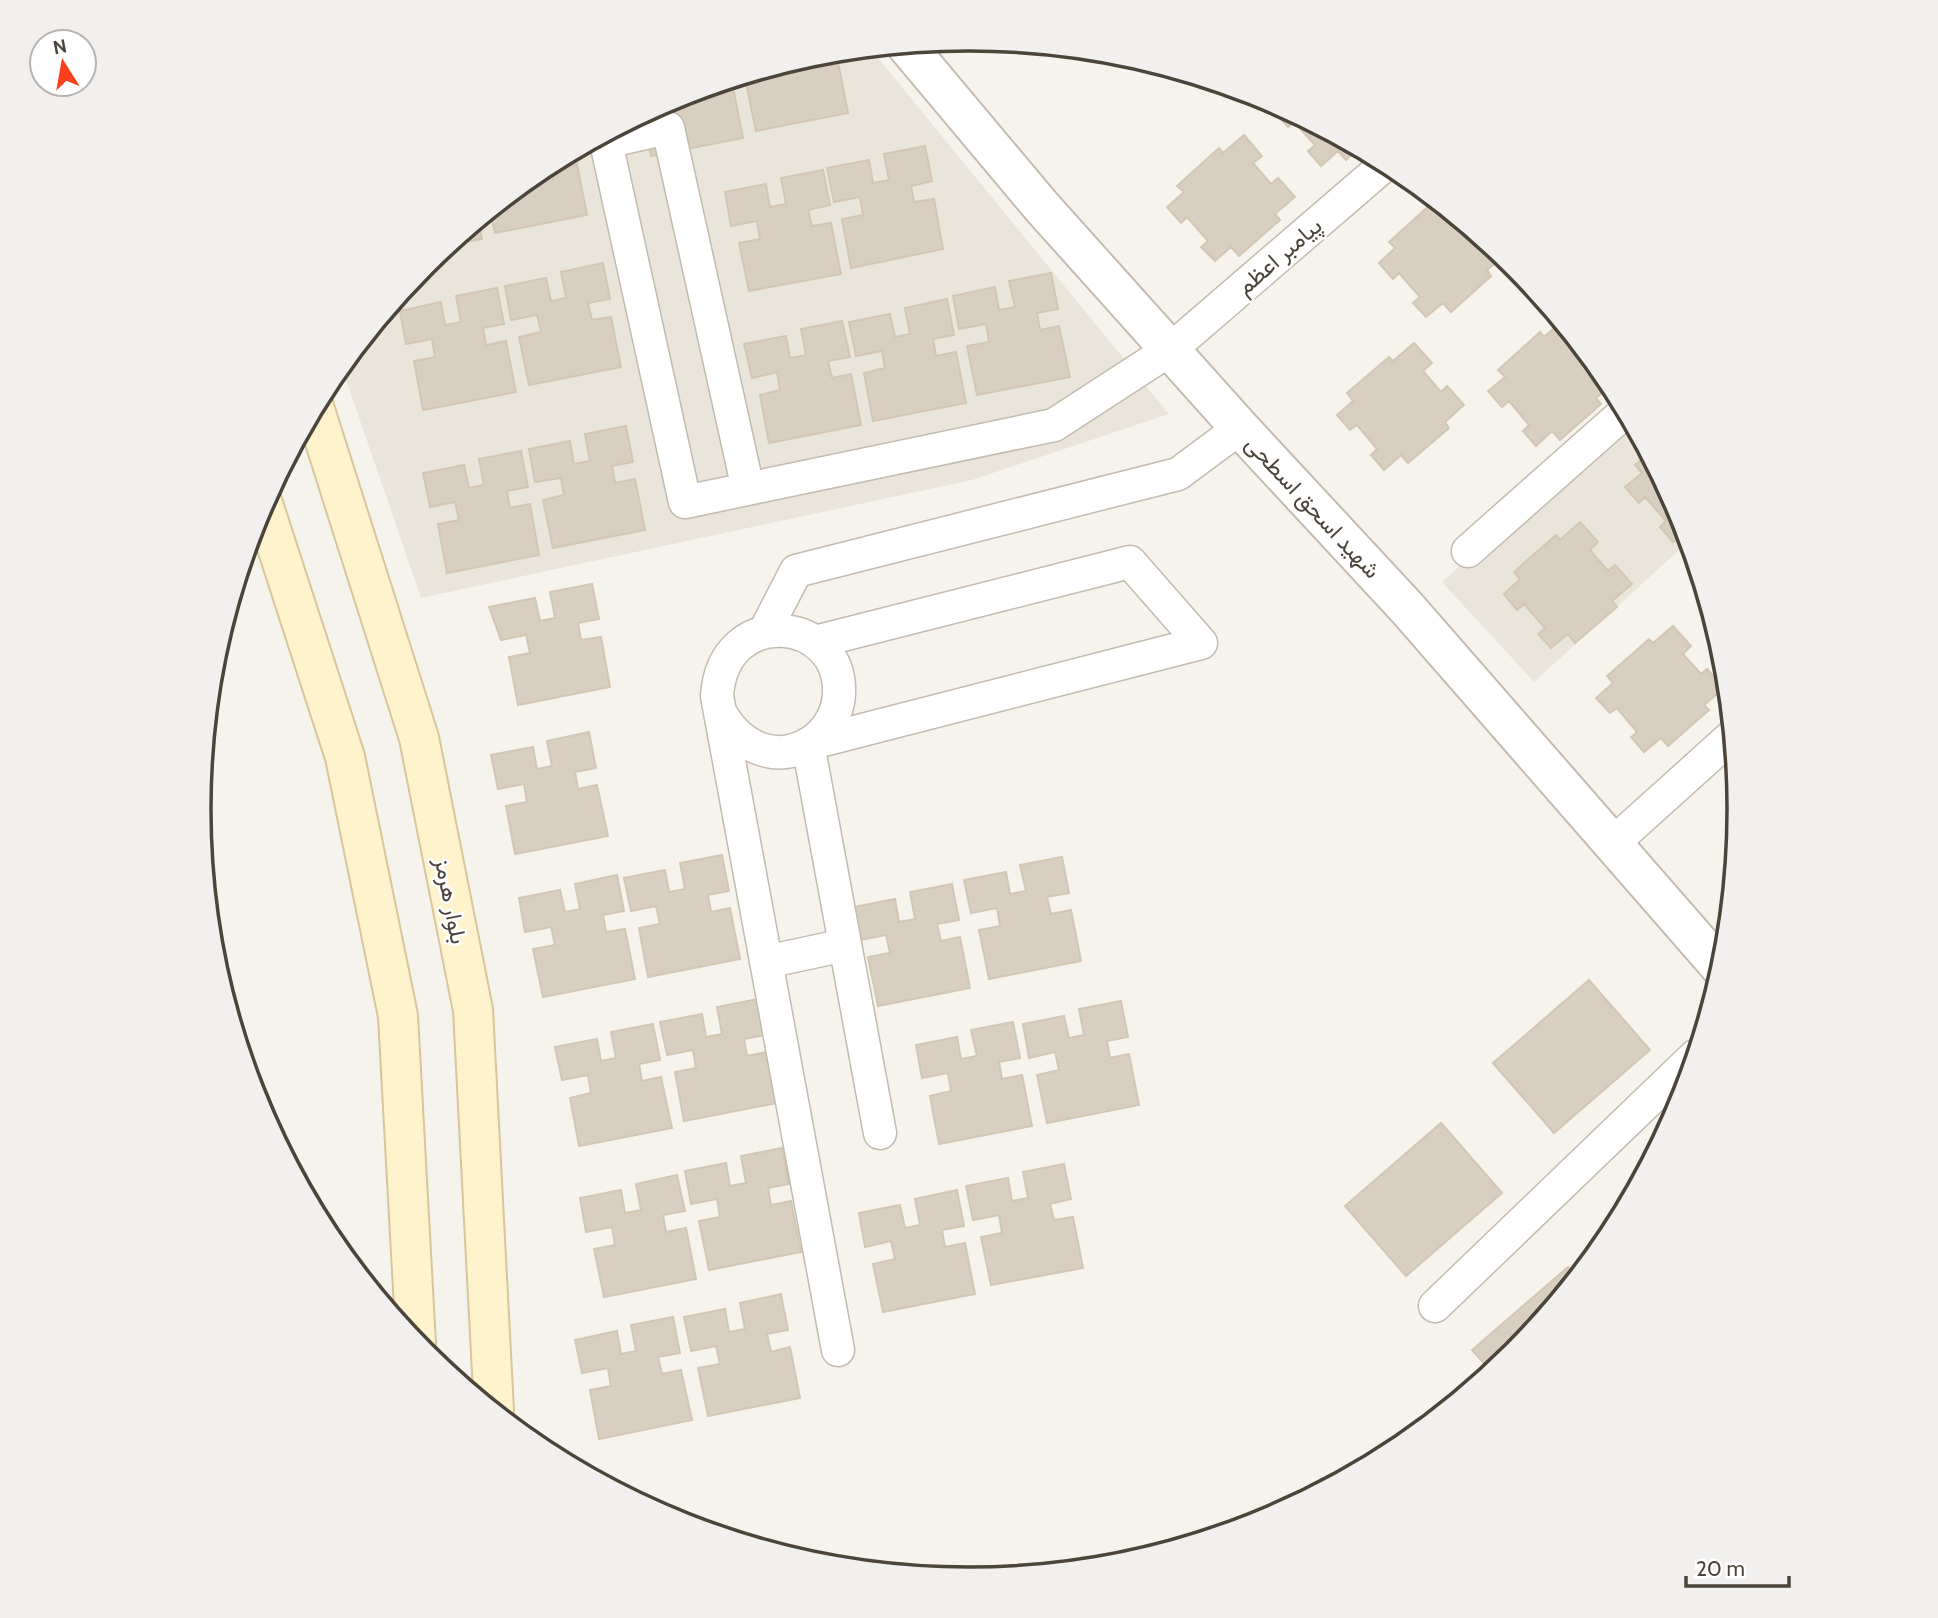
<svg xmlns="http://www.w3.org/2000/svg" width="1938" height="1618" font-family="Cabin,Vazirmatn,sans-serif">
  <style>
    .residential { fill: #eae5da }
    .building { fill: #d8cfc1; stroke: #d3c7b4; stroke-width: 2 }
    .lines { fill: none; stroke-linecap: round; stroke-linejoin: round }
    .minor-casing { stroke: #c2bbae; stroke-width: 35 }
    .tertiary-casing { stroke: #c2bbae; stroke-width: 42 }
    .secondary-casing { stroke: #d6c79b; stroke-width: 42 }
    .minor { stroke: #fff; stroke-width: 32 }
    .tertiary { stroke: #fff; stroke-width: 38 }
    .secondary { stroke: #fff3cd; stroke-width: 38 }
    .labels { text-anchor: middle; dominant-baseline: central; stroke-width: 5; stroke-linejoin: round; paint-order: stroke }
    .street-label { font-size: 23px; fill: #4b4439; stroke: #fff }
    .rim { fill: none; stroke: #4b4439; stroke-width: 3.5 }
  </style>
  <rect width="100%" height="100%" fill="#f6f3ec"/>
  <path class="residential" d="M870,48L1169,414L972,480L421,598L341,365L424,264L541,168L675,97L819,53Z
    M1628,415L1681,515L1689,541L1534,682L1442,582Z"/>
  <path class="building" d="M816,54L819,66L838,62L848,113L756,131L746,83L768,78L766,69Z
    M712,86L713,91L733,87L743,138L651,156L643,114L675,97Z
    M1280,106L1359,148L1346,160L1338,151L1321,166L1308,151L1315,145L1294,122L1288,127L1274,111Z
    M1244,135L1262,156L1253,163L1271,184L1278,178L1295,197L1275,214L1280,220L1239,256L1231,247L1215,261L1201,247L1208,241L1187,217L1181,223L1167,207L1184,192L1177,186L1219,148L1223,153Z
    M925,146L932,181L911,186L914,202L934,199L943,249L851,268L842,219L863,215L860,197L834,202L827,168L869,160L873,183L889,180L884,154Z
    M556,160L558,168L577,164L587,215L495,233L490,210L541,168Z
    M823,170L830,205L808,210L812,226L831,223L841,274L749,291L739,243L760,239L757,221L731,226L725,192L766,184L770,207L786,204L781,178Z
    M1431,204L1435,209L1441,204L1503,256L1487,270L1491,276L1451,312L1443,303L1426,317L1413,303L1420,297L1399,273L1393,279L1379,263L1395,248L1389,242Z
    M478,220L482,239L446,246Z
    M603,263L610,299L588,303L592,320L611,317L621,367L529,385L519,337L541,332L537,315L511,320L505,286L546,278L551,301L566,298L561,272Z
    M1051,273L1058,309L1037,313L1040,330L1059,326L1070,377L977,395L967,346L989,342L986,324L959,329L953,296L995,287L999,310L1015,307L1009,281Z
    M497,288L504,324L483,328L486,345L506,341L516,392L423,410L414,361L435,357L432,339L406,344L400,311L441,302L445,325L461,322L456,296Z
    M947,299L954,335L933,339L936,356L956,352L966,403L873,421L864,373L885,368L882,351L856,356L849,322L890,314L895,337L910,334L905,308Z
    M842,321L850,357L828,361L832,378L851,374L861,425L769,443L760,395L780,390L777,372L752,378L744,344L786,336L790,358L806,355L801,329Z
    M1561,322L1579,344L1575,347L1593,368L1596,365L1612,385L1596,398L1601,404L1560,440L1552,431L1536,446L1523,431L1529,425L1509,401L1502,407L1488,391L1505,377L1498,370L1540,332L1544,337Z
    M1414,343L1432,363L1423,371L1441,392L1447,386L1464,405L1445,422L1449,428L1408,463L1401,455L1384,470L1371,455L1377,449L1357,425L1350,430L1337,415L1353,401L1347,393L1389,357L1393,361Z
    M626,426L633,462L612,466L615,483L635,479L645,530L553,548L543,500L564,495L561,478L535,482L529,449L570,441L574,464L590,461L585,434Z
    M521,451L528,487L507,491L510,508L530,504L539,555L447,573L438,524L459,520L455,502L430,507L423,473L464,465L469,488L484,485L479,459Z
    M1649,454L1681,515L1686,530L1673,542L1660,527L1666,521L1645,497L1639,503L1625,487L1642,473L1635,465Z
    M1580,522L1598,542L1590,550L1608,571L1615,565L1632,584L1612,601L1617,607L1575,643L1568,634L1551,648L1538,634L1545,628L1524,604L1517,610L1504,594L1520,579L1514,572L1556,535L1560,540Z
    M592,584L599,619L578,623L581,640L601,637L610,687L518,705L509,657L530,653L526,635L501,640L489,607L535,598L540,621L555,618L550,592Z
    M1673,626L1691,646L1683,654L1701,674L1707,669L1724,688L1704,705L1709,710L1668,746L1661,738L1644,752L1631,737L1637,732L1617,708L1610,713L1596,698L1613,683L1607,676L1649,639L1653,643Z
    M589,732L596,768L575,772L578,789L597,785L608,836L515,854L506,806L527,802L524,784L498,789L491,755L533,747L537,769L552,766L547,741Z
    M722,855L729,891L708,895L711,912L730,908L740,959L648,977L639,928L660,924L656,906L631,911L624,878L665,870L669,892L685,889L680,863Z
    M1062,857L1069,893L1047,897L1051,914L1071,910L1081,961L989,979L979,930L1000,926L997,908L971,913L964,880L1006,872L1010,894L1026,891L1020,865Z
    M617,875L624,911L603,915L606,932L625,929L635,979L543,997L533,949L555,945L551,927L525,932L519,898L560,890L565,912L580,909L575,884Z
    M952,884L959,920L937,924L941,941L960,937L970,988L878,1006L868,957L890,953L886,935L860,940L854,907L895,899L899,922L915,919L910,892Z
    M1589,980L1650,1050L1554,1133L1493,1063Z
    M758,999L765,1035L744,1039L747,1056L767,1052L777,1103L684,1121L675,1072L696,1068L693,1050L667,1055L660,1022L702,1014L706,1037L722,1034L717,1007Z
    M1121,1001L1128,1037L1107,1041L1110,1058L1129,1054L1139,1105L1047,1123L1037,1075L1059,1070L1055,1052L1029,1058L1023,1024L1064,1016L1069,1038L1084,1035L1079,1009Z
    M1013,1022L1020,1058L999,1062L1002,1079L1022,1075L1032,1126L939,1144L930,1096L951,1091L948,1073L922,1078L916,1045L957,1037L961,1059L977,1056L971,1030Z
    M653,1024L660,1060L639,1064L642,1081L661,1077L672,1128L579,1146L570,1098L591,1093L588,1075L562,1080L555,1047L597,1039L601,1061L616,1058L611,1032Z
    M1441,1123L1502,1193L1406,1276L1345,1206Z
    M782,1148L789,1184L768,1188L771,1205L791,1201L801,1252L709,1270L699,1221L720,1217L717,1199L691,1204L685,1171L726,1163L730,1186L746,1183L741,1156Z
    M1064,1164L1071,1199L1050,1204L1054,1220L1073,1217L1083,1268L991,1285L981,1237L1002,1233L999,1215L973,1220L966,1186L1008,1178L1012,1201L1028,1198L1023,1172Z
    M677,1175L685,1211L663,1215L666,1232L686,1228L696,1279L604,1297L594,1249L615,1245L612,1227L586,1232L580,1198L621,1190L625,1213L641,1210L636,1184Z
    M957,1190L964,1226L942,1230L945,1247L965,1243L975,1294L883,1312L873,1264L895,1259L891,1241L865,1247L859,1213L900,1205L905,1228L920,1225L915,1199Z
    M1568,1267L1577,1277L1514,1354L1492,1372L1472,1350Z
    M781,1294L788,1330L767,1334L771,1352L790,1347L800,1398L708,1416L698,1368L720,1364L716,1346L691,1351L684,1317L725,1309L729,1332L745,1329L740,1303Z
    M673,1317L680,1353L658,1357L662,1374L681,1370L692,1420L599,1439L590,1390L611,1386L608,1368L582,1373L575,1340L617,1331L621,1354L636,1351L631,1325Z"/>
  <g class="lines">
    <defs>
      <path id="minor" d="M748,489L668,128L606,142L685,502L1054,425L1171,349L1387,163
        M1468,551L1626,411
        M765,631L796,571L1178,474L1240,428
        M815,642L1130,562L1201,643L808,744L880,1133
        M720,712C738,745 774,765 810,743C827,732 838,714 839,694C843,616 723,603 717,696L838,1350
        M1611,845L1732,736
        M766,962L845,945
        M1435,1306L1695,1056"/>
      <path id="tertiary" d="M906,45L1041,206L1240,428L1407,608L1722,969"/>
      <path id="secondary" d="M314,407L419,738L473,1010L494,1411
        M263,504L345,757L398,1016L416,1344"/>
    </defs>
    <use href="#minor" class="minor-casing"/>
    <use href="#tertiary" class="tertiary-casing"/>
    <use href="#secondary" class="secondary-casing"/>
    <use href="#minor" class="minor"/>
    <use href="#tertiary" class="tertiary"/>
    <use href="#secondary" class="secondary"/>
  </g>
  <g class="labels">
    <g class="street-label">
      <text transform="translate(1279 256) rotate(-41)">پیامبر اعظم</text>
      <text transform="translate(1313 507) rotate(47)">شهید اسحق اسطحی</text>
      <text transform="translate(451 901) rotate(79)">بلوار هرمز</text>
    </g>
  </g>
  <path d="M0 0H1938V1618H0ZM211 809a758 758 0 1 1 1516 0a758 758 0 1 1-1516 0Z" fill="#f1f0ef" fill-rule="evenodd"/>
  <path class="rim" d="M211 809a758 758 0 1 1 1516 0a758 758 0 1 1-1516 0Z"/>
  <g transform="translate(63 63) rotate(349)"><circle r="33" fill="#ffffff" stroke="#b7b4b0" stroke-width="2"/>
  <path d="M0-5L12 26L0 18L-12 26Z" fill="#fc3f1d"/>
  <text y="-10" font-size="19" font-weight="bold" text-anchor="middle" fill="#4b4439">N</text>
  </g>
  <path d="M1686 1576v10h103v-10" fill="none" stroke="#4b4439" stroke-width="3.5"/>
  <text x="1696" y="1576" font-size="21" fill="#4b4439" stroke="#ffffff" stroke-width="5" paint-order="stroke">20 m</text>
</svg>
